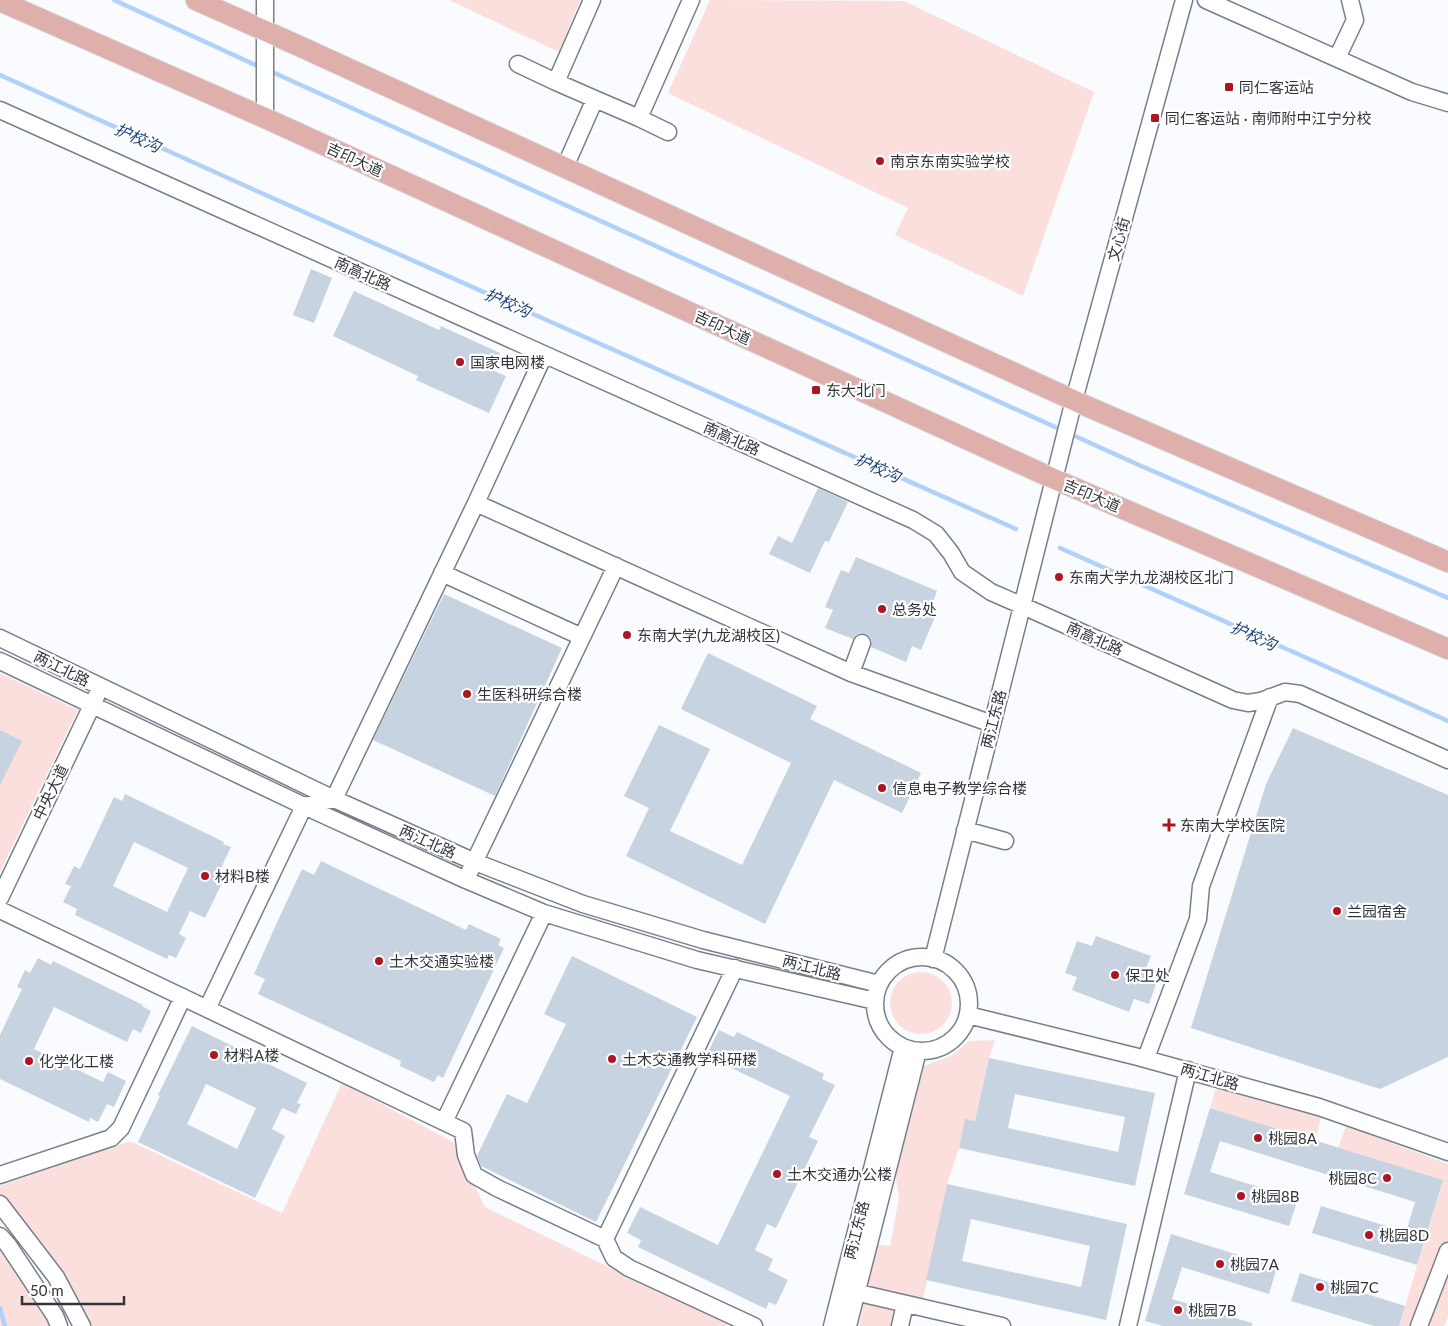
<svg xmlns="http://www.w3.org/2000/svg" width="1448" height="1326" font-family="Lato,'Noto Sans SC',sans-serif">
  <style>
    .green { fill: #fbdfdc }
    .lines { fill: none; stroke-linecap: round; stroke-linejoin: round }
    .stream { stroke: #b1d1fa; stroke-width: 4.5 }
    .building { fill: #c8d3e1; fill-rule: evenodd }
    .minor-casing { stroke: #767f8c; stroke-width: 19 }
    .major-casing { stroke: #d6d7d8; stroke-width: 22 }
    .minor { stroke: #fff; stroke-width: 16 }
    .major { stroke: #dfafac; stroke-width: 20 }
    .poi-dot { fill: #ab1622; stroke: #fff; stroke-width: 2 }
    .labels { text-anchor: middle; dominant-baseline: central; stroke-width: 4.5; stroke-linejoin: round; paint-order: stroke }
    .poi-label { font-size: 15px; fill: #31353b; stroke: #fff; text-anchor: start }
    .street-label { font-size: 15px; fill: #31353b; stroke: #fff }
    .water-label { font-size: 16px; font-style: italic; fill: #1c4577; stroke: #fff }
  </style>
  <rect width="100%" height="100%" fill="#f9fbfe"/>
  <path class="green" d="M449,0H580L559,52Z
    M710,0L904,1L1094,92L1023,296L895,235L908,208L668,93Z
    M0,673L78,710L0,872Z
    M890 1003a31 31 0 1 1 62 0a31 31 0 1 1-62 0Z
    M995,1040L989,1058L975,1121L965,1120L959,1148L947,1184L923,1300L865,1285L874,1244L890,1246L899,1198L895,1173L924,1066L951,1056L969,1041Z
    M342,1083L453,1142L485,1207L730,1326H91L68,1284L0,1194V1186L130,1141L282,1213Z
    M1217,1086L1321,1117L1315,1141L1210,1108Z
    M1346,1126L1448,1164V1317L1444,1326H1399L1443,1180L1338,1148Z
    M0,1242L56,1326H0Z
    M867,1302L893,1308L896,1312L893,1326H859L864,1304Z"/>
  <g class="lines">
    <path class="stream" d="M114,0L260,67
      M270,71L1141,466L1448,598
      M0,75L259,192L1016,529
      M1060,548L1448,721
      M0,1308L5,1326"/>
  </g>
  <path class="building" d="M311,269L332,278L314,323L293,315Z
    M354,291L439,330L441,326L500,353L492,370L506,376L489,413L416,380L418,376L333,336Z
    M818,488L848,502L829,542L825,541L810,573L769,554L778,536L792,543Z
    M856,557L937,591L931,607L938,610L921,650L912,646L906,662L871,647L872,641L870,637L866,634L860,633L855,636L853,639L825,628L833,610L825,607L841,570L849,573Z
    M444,594L562,648L495,796L373,740Z
    M708,653L817,706L810,719L921,773L902,813L834,780L765,924L626,856L649,808L624,796L659,725L710,749L670,831L742,865L791,763L681,709Z
    M1293,728L1448,795V1057L1380,1089L1191,1028L1266,784Z
    M0,730L22,741L0,785Z
    M125,794L224,842L223,844L231,847L220,870L227,873L205,918L190,911L179,934L186,938L176,958L169,955L167,959L75,915L77,909L63,902L71,886L65,884L74,866L80,869L114,797L122,801ZM134,842L188,868L167,912L113,886Z
    M321,861L466,930L469,924L501,939L498,945L504,948L443,1078L438,1075L434,1082L400,1066L401,1061L258,994L265,979L254,974L279,918L302,869L314,875Z
    M1096,936L1151,956L1146,968L1160,973L1149,1004L1134,999L1129,1012L1072,990L1077,977L1065,973L1077,941L1092,946Z
    M572,956L697,1017L596,1222L481,1166L477,1156L507,1094L527,1103L566,1024L544,1014Z
    M38,958L51,965L53,961L143,1005L142,1006L151,1011L141,1033L133,1029L127,1042L54,1007L34,1049L103,1082L108,1072L126,1081L114,1107L107,1104L98,1122L90,1118L89,1122L0,1079V1035L22,989L17,987L25,970L30,973Z
    M192,1026L307,1083L297,1103L301,1104L296,1114L282,1108L272,1129L285,1136L255,1198L138,1142L160,1096L158,1095ZM206,1084L256,1108L237,1149L187,1124Z
    M719,1030L734,1037L737,1032L824,1074L822,1079L835,1085L809,1137L818,1141L776,1228L767,1224L755,1250L773,1259L768,1270L788,1280L776,1305L769,1302L766,1309L638,1247L641,1240L627,1233L640,1207L718,1245L790,1096L706,1056Z
    M989,1058L1155,1093L1135,1186L959,1148L965,1119L975,1121ZM1015,1094L1125,1117L1118,1152L1008,1128Z
    M1210,1108L1443,1180L1417,1265L1312,1233L1321,1206L1406,1232L1415,1202L1220,1141L1210,1172L1298,1199L1289,1226L1184,1194Z
    M947,1184L1127,1224L1106,1320L926,1280ZM971,1219L1090,1246L1081,1287L962,1261Z
    M1171,1234L1277,1267L1269,1294L1182,1267L1172,1299L1252,1323V1326H1163L1145,1321Z
    M1300,1273L1405,1306L1399,1326H1374L1291,1301Z"/>
  <g class="lines">
    <defs>
      <path id="minor" d="M265,0V118
        M1206,0L1412,92L1448,103
        M1337,58L1355,20L1350,0
        M518,64L556,82
        M595,99L639,118L691,0
        M0,110L913,520L936,534L951,553L962,572L991,592L1023,606L1233,700L1248,703L1261,701L1285,692L1300,694L1448,760
        M639,118L668,132
        M565,167L595,99L556,82L592,0
        M476,503L851,673L992,724
        M442,573L582,637
        M0,638L334,799L475,862L583,904L703,940L879,984
        M0,661L304,806L466,880L544,913L697,960L875,1001
        M851,673L862,643
        M965,830L1005,841
        M470,871L616,566
        M0,898L96,697
        M0,910L463,1131L466,1155L474,1175L497,1188L605,1239L614,1258L629,1268L754,1326
        M875 1004a47 47 0 1 1 94 0a47 47 0 1 1-94 0Z
        M933,959L1074,400L1184,0
        M207,1009L304,806L334,799L476,503L544,355
        M968,1015L1138,1057L1319,1107L1448,1152
        M1146,1058L1198,919L1201,886L1270,697
        M444,1122L544,913
        M0,1175L111,1138L121,1128L183,997
        M0,1204L56,1277L82,1326
        M0,1236L8,1245L55,1316L59,1326
        M605,1239L735,968
        M846,1290L1002,1326
        M832,1326L903,1047
        M848,1326L918,1051
        M900,1326L905,1304
        M1128,1326L1188,1070
        M1419,1326L1448,1251"/>
      <path id="major" d="M196,0L299,46L1084,405L1448,562
        M0,1L265,118L1054,479L1448,649"/>
    </defs>
    <use href="#minor" class="minor-casing"/>
    <use href="#major" class="major-casing"/>
    <use href="#minor" class="minor"/>
    <use href="#major" class="major"/>
  </g>
  <g class="poi-dot">
    <rect x="1224" y="82" width="10" height="10" rx="2.5"/>
    <rect x="1150" y="113" width="10" height="10" rx="2.5"/>
    <circle cx="880" cy="161" r="5"/>
    <circle cx="460" cy="362" r="5"/>
    <rect x="811" y="385" width="10" height="10" rx="2.5"/>
    <circle cx="1059" cy="577" r="5"/>
    <circle cx="882" cy="609" r="5"/>
    <circle cx="627" cy="635" r="5"/>
    <circle cx="467" cy="694" r="5"/>
    <circle cx="882" cy="788" r="5"/>
    <path d="M1166.5 817.5h5v5h5v5h-5v5h-5v-5h-5v-5h5z"/>
    <circle cx="205" cy="876" r="5"/>
    <circle cx="1337" cy="911" r="5"/>
    <circle cx="379" cy="961" r="5"/>
    <circle cx="1115" cy="975" r="5"/>
    <circle cx="214" cy="1055" r="5"/>
    <circle cx="612" cy="1059" r="5"/>
    <circle cx="29" cy="1061" r="5"/>
    <circle cx="1258" cy="1138" r="5"/>
    <circle cx="777" cy="1174" r="5"/>
    <circle cx="1387" cy="1178" r="5"/>
    <circle cx="1241" cy="1196" r="5"/>
    <circle cx="1369" cy="1235" r="5"/>
    <circle cx="1220" cy="1264" r="5"/>
    <circle cx="1320" cy="1287" r="5"/>
    <circle cx="1178" cy="1310" r="5"/>
  </g>
  <g class="labels">
    <g class="poi-label">
      <text x="1239" y="87">同仁客运站</text>
      <text x="1165" y="118">同仁客运站 · 南师附中江宁分校</text>
      <text x="890" y="161">南京东南实验学校</text>
      <text x="470" y="362">国家电网楼</text>
      <text x="826" y="390">东大北门</text>
      <text x="1069" y="577">东南大学九龙湖校区北门</text>
      <text x="892" y="609">总务处</text>
      <text x="637" y="635">东南大学(九龙湖校区)</text>
      <text x="477" y="694">生医科研综合楼</text>
      <text x="892" y="788">信息电子教学综合楼</text>
      <text x="1180" y="825">东南大学校医院</text>
      <text x="215" y="876">材料B楼</text>
      <text x="1347" y="911">兰园宿舍</text>
      <text x="389" y="961">土木交通实验楼</text>
      <text x="1125" y="975">保卫处</text>
      <text x="224" y="1055">材料A楼</text>
      <text x="622" y="1059">土木交通教学科研楼</text>
      <text x="39" y="1061">化学化工楼</text>
      <text x="1268" y="1138">桃园8A</text>
      <text x="787" y="1174">土木交通办公楼</text>
      <text x="1377" y="1178" text-anchor="end">桃园8C</text>
      <text x="1251" y="1196">桃园8B</text>
      <text x="1379" y="1235">桃园8D</text>
      <text x="1230" y="1264">桃园7A</text>
      <text x="1330" y="1287">桃园7C</text>
      <text x="1188" y="1310">桃园7B</text>
    </g>
    <g class="street-label">
      <text transform="translate(355 159) rotate(25)">吉印大道</text>
      <text transform="translate(1118 239) rotate(-75)">文心街</text>
      <text transform="translate(363 273) rotate(24)">南高北路</text>
      <text transform="translate(723 327) rotate(25)">吉印大道</text>
      <text transform="translate(732 438) rotate(24)">南高北路</text>
      <text transform="translate(1092 495) rotate(23)">吉印大道</text>
      <text transform="translate(1095 638) rotate(24)">南高北路</text>
      <text transform="translate(62 668) rotate(26)">两江北路</text>
      <text transform="translate(993 719) rotate(-76)">两江东路</text>
      <text transform="translate(50 792) rotate(-64)">中央大道</text>
      <text transform="translate(428 841) rotate(24)">两江北路</text>
      <text transform="translate(812 967) rotate(14)">两江北路</text>
      <text transform="translate(1210 1076) rotate(16)">两江北路</text>
      <text transform="translate(856 1230) rotate(-76)">两江东路</text>
    </g>
    <g class="water-label">
      <text transform="translate(138 137) rotate(24)">护校沟</text>
      <text transform="translate(508 302) rotate(24)">护校沟</text>
      <text transform="translate(878 467) rotate(24)">护校沟</text>
      <text transform="translate(1254 635) rotate(24)">护校沟</text>
    </g>
  </g>
  <path d="M22 1296v8h102v-8" fill="none" stroke="#31353b" stroke-width="2.5"/>
  <text x="30" y="1296" font-size="15" fill="#31353b" stroke="#ffffff" stroke-width="4" paint-order="stroke">50 m</text>
</svg>
